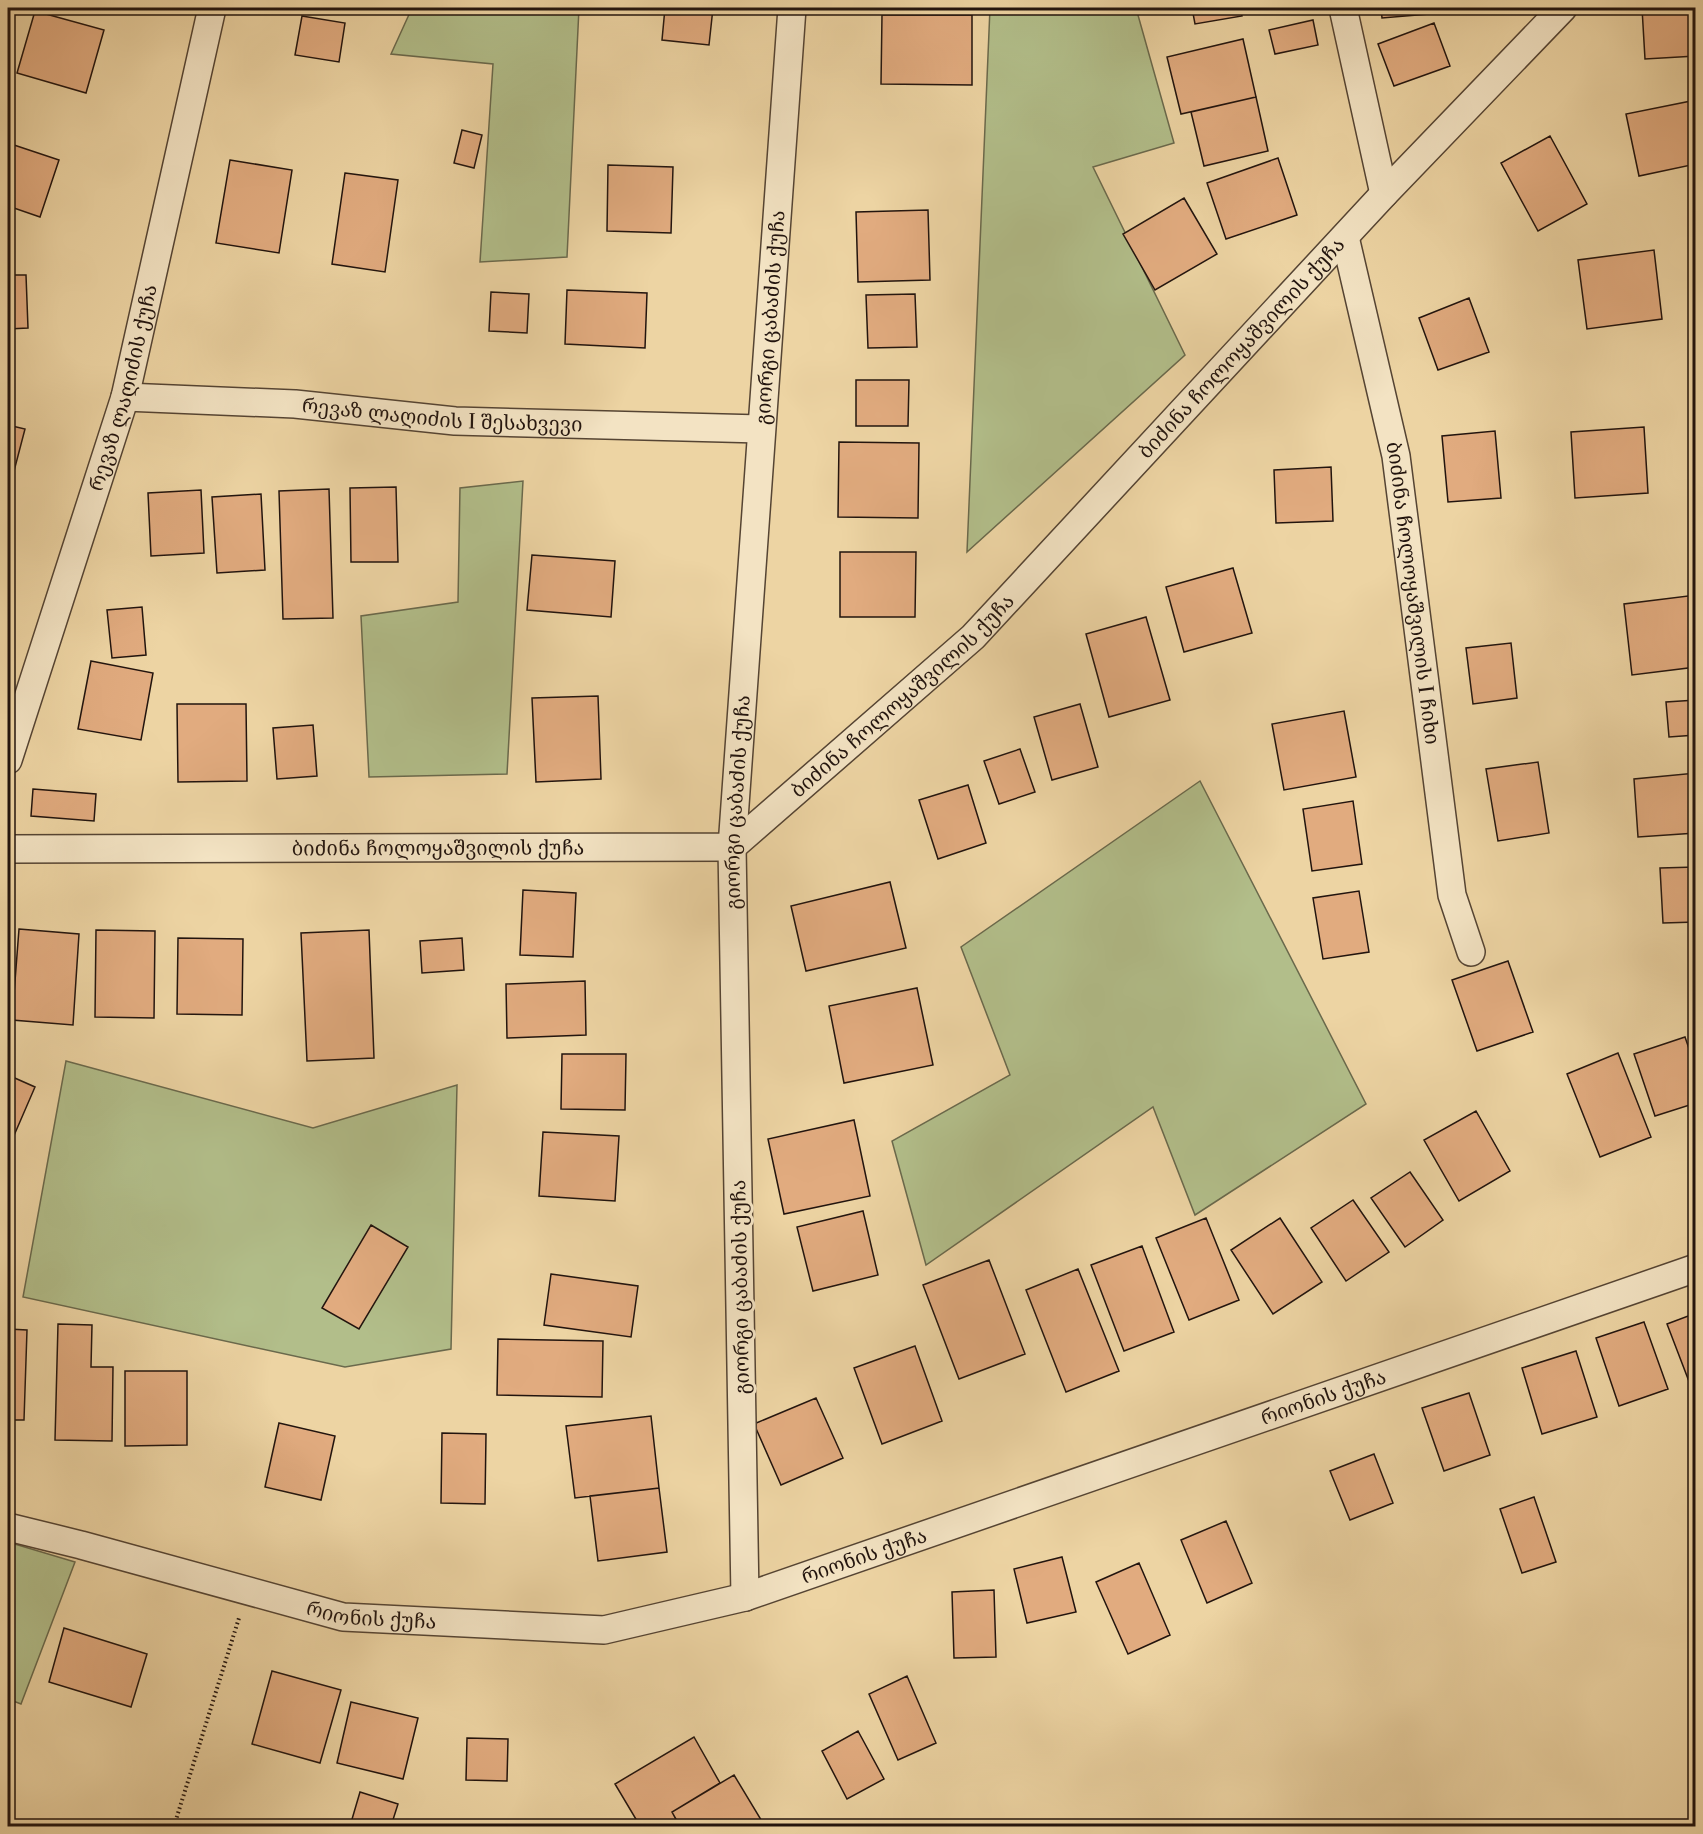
<svg xmlns="http://www.w3.org/2000/svg" width="1703" height="1834" font-family="'Libre Caslon Text','Noto Serif Georgian',serif">
  <style>
    .green { fill: #b2be8a; stroke: #6a694c; stroke-width: 1.5 }
    .building { fill: #e1ab7f; stroke: #22140e; stroke-width: 1.5 }
    .lines { fill: none; stroke-linecap: round; stroke-linejoin: round }
    .street-casing { stroke: #543; stroke-width: 30 }
    .path { stroke: #22140e; stroke-width: 4; stroke-dasharray: 1.5 3; stroke-linecap: butt }
    .street { stroke: #f3e3c3; stroke-width: 27 }
    .labels { text-anchor: middle; dominant-baseline: central; stroke-width: 6; stroke-linejoin: round; paint-order: stroke }
    .street-label { font-size: 20px; fill: #22140e; stroke: #f3e3c3 }
  </style>
  <rect width="100%" height="100%" fill="#edd4a3"/>
  <filter id="stains"><feTurbulence type="fractalNoise" baseFrequency=".00333" numOctaves="4"/><feColorMatrix values="0 0 0 0 .2 0 0 0 0 .09 0 0 0 0 .02 0 0 0 .5 -.17"/></filter>
  <radialGradient id="worn" r=".72"><stop offset=".6" stop-color="#630" stop-opacity="0"/><stop offset="1" stop-color="#630" stop-opacity=".3"/></radialGradient>
  <path class="green" d="M412,8H579L567,257L480,262L493,64L391,54Z
    M990,8H1136L1174,143L1093,167L1185,355L967,552Z
    M523,481L507,774L369,777L361,616L458,602L460,488Z
    M1200,781L1366,1104L1195,1215L1153,1107L926,1265L892,1141L1010,1075L961,947Z
    M66,1061L313,1128L457,1085L451,1349L345,1367L23,1297Z
    M8,1542L75,1562L21,1704L8,1699Z"/>
  <path class="building" d="M665,8H713L709,45L662,40Z
    M1192,8H1240L1242,16L1195,24Z
    M1381,8H1453V12L1382,18Z
    M1642,8H1696V56L1645,59Z
    M35,11L104,30L86,93L17,73Z
    M882,15H972V85L881,84Z
    M302,16L345,23L339,62L295,55Z
    M1313,20L1318,45L1275,54L1269,30Z
    M1434,23L1450,66L1394,86L1378,44Z
    M1243,39L1256,97L1181,114L1167,57Z
    M1256,97L1268,151L1204,166L1191,112Z
    M1696,100V164L1639,176L1626,114Z
    M462,130L482,135L474,168L454,163Z
    M1550,136L1587,204L1538,231L1501,163Z
    M8,143L59,160L40,217L8,206Z
    M1278,158L1297,215L1226,239L1207,183Z
    M230,160L292,170L279,253L216,243Z
    M608,165L673,167L671,233L607,231Z
    M345,173L398,180L385,272L332,264Z
    M1184,198L1217,254L1155,290L1123,234Z
    M928,210L930,280L858,282L856,212Z
    M1654,250L1662,319L1587,329L1578,260Z
    M8,275H26L28,328L8,329Z
    M567,290L647,293L645,348L565,344Z
    M491,292L529,294L527,333L489,331Z
    M915,294L917,347L868,348L866,295Z
    M1469,298L1489,352L1438,370L1419,318Z
    M856,380H909L908,426H856Z
    M8,425L25,429L13,475L8,474Z
    M1644,427L1648,493L1575,498L1571,432Z
    M1495,431L1501,498L1448,502L1442,436Z
    M839,442L919,443L918,518L838,517Z
    M1331,467L1333,521L1276,523L1274,470Z
    M396,487L398,562H351L350,488Z
    M329,489L333,618L283,619L279,491Z
    M201,490L204,553L151,556L148,493Z
    M261,494L265,570L217,573L212,497Z
    M840,552H916L915,617H840Z
    M532,555L615,561L611,617L527,610Z
    M1233,568L1252,633L1184,652L1166,587Z
    M1696,595V667L1632,675L1624,604Z
    M142,607L146,655L112,658L107,610Z
    M1146,617L1170,700L1109,717L1086,634Z
    M1511,643L1517,698L1473,704L1466,648Z
    M91,661L153,673L141,740L78,729Z
    M598,696L601,779L536,782L532,698Z
    M1696,700V735L1669,737L1666,702Z
    M177,704H246L247,781L178,782Z
    M1080,704L1098,767L1052,780L1034,717Z
    M1344,711L1356,777L1284,790L1272,724Z
    M313,725L317,776L277,779L273,728Z
    M1020,749L1035,792L999,804L984,761Z
    M1538,762L1549,833L1498,841L1486,769Z
    M1696,773V833L1638,837L1634,779Z
    M968,785L986,843L938,859L919,800Z
    M33,789L96,794L94,821L31,816Z
    M1353,801L1362,864L1312,871L1303,809Z
    M1696,867V922L1663,923L1660,868Z
    M890,882L906,948L806,971L791,906Z
    M523,890L576,893L573,957L520,955Z
    M1359,891L1369,952L1323,959L1313,898Z
    M19,929L79,934L73,1025L12,1020Z
    M96,930L155,931L154,1018L95,1017Z
    M369,930L374,1058L307,1061L301,933Z
    M178,938L243,939L242,1015L177,1014Z
    M462,938L464,970L422,973L420,941Z
    M1508,961L1533,1032L1477,1051L1452,980Z
    M585,981L586,1035L507,1038L506,984Z
    M917,988L933,1065L844,1083L829,1006Z
    M1685,1037L1696,1069V1103L1655,1116L1634,1054Z
    M1618,1053L1651,1137L1600,1157L1567,1074Z
    M562,1054H626L625,1110L561,1109Z
    M8,1075L35,1087L9,1147H8Z
    M1476,1111L1510,1171L1459,1201L1424,1140Z
    M854,1120L870,1196L784,1214L768,1139Z
    M543,1132L619,1136L615,1201L539,1196Z
    M1410,1172L1443,1220L1405,1247L1371,1198Z
    M1353,1200L1389,1252L1346,1281L1311,1228Z
    M863,1211L878,1275L813,1291L797,1227Z
    M1206,1218L1239,1300L1189,1320L1156,1238Z
    M1280,1218L1322,1282L1273,1314L1231,1250Z
    M371,1225L408,1247L359,1329L322,1308Z
    M1142,1246L1174,1332L1124,1351L1091,1265Z
    M989,1260L1025,1354L959,1379L923,1285Z
    M1078,1269L1119,1371L1066,1392L1026,1290Z
    M551,1274L638,1286L631,1337L544,1325Z
    M1696,1313V1382L1690,1384L1667,1324Z
    M1644,1322L1668,1389L1619,1406L1596,1338Z
    M58,1324L92,1325L91,1367H113L112,1441L55,1440Z
    M8,1329L27,1330L24,1420H8Z
    M498,1339L603,1341L602,1397L497,1395Z
    M915,1346L942,1421L882,1444L854,1368Z
    M1576,1351L1597,1417L1542,1434L1522,1368Z
    M125,1371H187V1445L125,1446Z
    M1469,1393L1490,1455L1444,1471L1422,1408Z
    M816,1398L843,1458L781,1485L754,1424Z
    M651,1416L659,1488L575,1498L566,1426Z
    M279,1423L335,1436L321,1500L265,1487Z
    M442,1433L486,1434L485,1504L441,1503Z
    M1374,1454L1393,1503L1350,1520L1330,1471Z
    M659,1488L667,1552L598,1561L590,1496Z
    M1534,1497L1556,1562L1522,1573L1500,1509Z
    M1226,1521L1252,1583L1207,1603L1181,1540Z
    M1062,1557L1076,1612L1027,1623L1014,1569Z
    M1139,1563L1170,1635L1128,1654L1096,1582Z
    M994,1590L996,1657L954,1658L952,1592Z
    M64,1628L147,1654L131,1707L49,1682Z
    M272,1671L341,1690L320,1763L252,1744Z
    M907,1676L936,1743L898,1760L869,1694Z
    M351,1702L418,1718L403,1779L337,1763Z
    M858,1731L884,1779L847,1799L822,1751Z
    M694,1737L720,1783L672,1812L679,1825L677,1826H640L615,1784Z
    M467,1738L508,1739L507,1781L466,1780Z
    M734,1775L763,1823L757,1826H680L672,1812Z
    M360,1792L398,1804L391,1826H350Z"/>
  <g class="lines">
    <defs>
      <g id="street">
        <path d="M1343,8L1384,194"/>
        <path id="s1" d="M1345,237L1396,456L1452,895L1471,952"/>
        <path id="s2" d="M125,397L295,404L455,421L761,429"/>
        <path id="s3" d="M8,760L125,397L212,8"/>
        <path id="s4" d="M8,849L732,847L973,637L1384,194L1563,8"/>
        <path id="s5" d="M8,1527L81,1545L343,1617L604,1630L745,1597L1696,1268"/>
        <path id="s6" d="M745,1597L732,847L792,8"/>
      </g>
    </defs>
    <use href="#street" class="street-casing"/>
    <path class="path" d="M174,1826L239,1618"/>
    <use href="#street" class="street"/>
  </g>
  <g class="labels">
    <g class="street-label">
      <text stroke="none"><textPath href="#s6" startOffset="1281">გიორგი ცაბაძის ქუჩა</textPath></text>
      <text stroke="none"><textPath href="#s4" startOffset="1438">ბიძინა ჩოლოყაშვილის ქუჩა</textPath></text>
      <text stroke="none"><textPath href="#s3" startOffset="390">რევაზ ლაღიძის ქუჩა</textPath></text>
      <text stroke="none"><textPath href="#s2" startOffset="318">რევაზ ლაღიძის I შესახვევი</textPath></text>
      <text stroke="none"><textPath href="#s1" startOffset="363">ბიძინა ჩოლოყაშვილის I ჩიხი</textPath></text>
      <text stroke="none"><textPath href="#s4" startOffset="952">ბიძინა ჩოლოყაშვილის ქუჩა</textPath></text>
      <text stroke="none"><textPath href="#s6" startOffset="795">გიორგი ცაბაძის ქუჩა</textPath></text>
      <text stroke="none"><textPath href="#s4" startOffset="430">ბიძინა ჩოლოყაშვილის ქუჩა</textPath></text>
      <text transform="translate(740 1287) rotate(-91)">გიორგი ცაბაძის ქუჩა</text>
      <text stroke="none"><textPath href="#s5" startOffset="1365">რიონის ქუჩა</textPath></text>
      <text stroke="none"><textPath href="#s5" startOffset="879">რიონის ქუჩა</textPath></text>
      <text stroke="none"><textPath href="#s5" startOffset="375">რიონის ქუჩა</textPath></text>
    </g>
  </g>
  <rect width="1703" height="1834" fill="none" stroke="#edd4a3" stroke-width="30"/>
  <rect x="9" y="9" width="1685" height="1816" fill="none" stroke="#22140e" stroke-width="3"/>
  <rect x="15" y="15" width="1673" height="1804" fill="none" stroke="#22140e" stroke-width="1.5"/>
  <rect width="100%" height="100%" filter="url(#stains)"/>
  <rect width="100%" height="100%" fill="url(#worn)"/>
</svg>
